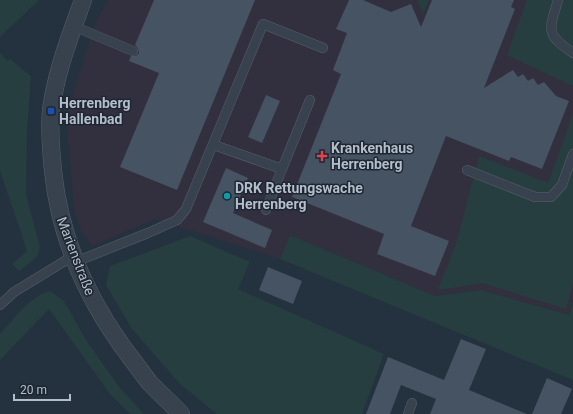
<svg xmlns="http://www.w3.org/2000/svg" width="573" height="414" font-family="Roboto,sans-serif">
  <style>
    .medical { fill: #32303f }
    .green { fill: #263e3f }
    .building { fill: #455362 }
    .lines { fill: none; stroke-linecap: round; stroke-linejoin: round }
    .lane-casing { stroke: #56606c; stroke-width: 10 }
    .street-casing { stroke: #56606c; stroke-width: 18 }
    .lane { stroke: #38424e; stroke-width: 9 }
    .street { stroke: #38424e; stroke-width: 17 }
    .transit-dot { fill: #1a4fb4; stroke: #1d2733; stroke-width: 1.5 }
    .health-dot { fill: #e0444e; stroke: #1d2733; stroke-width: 1.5 }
    .culture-dot { fill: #0f9aa8; stroke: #1d2733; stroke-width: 1.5 }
    .labels { text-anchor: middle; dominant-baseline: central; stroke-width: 3; stroke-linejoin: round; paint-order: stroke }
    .poi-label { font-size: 14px; font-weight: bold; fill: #b4bdc9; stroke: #1d2733; text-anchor: start }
    .street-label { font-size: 14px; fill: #b4bdc9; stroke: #1d2733 }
  </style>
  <rect width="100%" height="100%" fill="#24313e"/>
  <path class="medical" d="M109,0H573V299L569,315L481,290L435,296L290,235L280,259L155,219L92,246L81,231L74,209L66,115L97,19Z"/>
  <path class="green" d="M0,0H39L0,37Z
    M417,0H429L423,15Z
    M527,0H573V86L507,55Z
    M0,53L8,61L10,59L31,76L27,131L26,194L40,247L37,257L27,265L19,271L12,264L27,251L0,171Z
    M573,113V283L566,309L482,283L438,290L457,241L479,156L548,183Z
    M290,235L435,296L481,290L569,315L573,301V380L280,259Z
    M190,236L250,262L238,289L384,354L362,414H217L181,385L132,329L106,285L110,266Z
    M50,291L64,301L86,340L120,388L144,414H130L110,394L49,309L0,360V334C14,319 29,296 50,291Z"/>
  <path class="building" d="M154,0H255L177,190L120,167L159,73L129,61L131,56H136L139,53L138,48L135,45Z
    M349,0H363L391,12L411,4L421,27L432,0H514L511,7L515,9L484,88L513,70L518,77L523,74L528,81L533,78L538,85L544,82L556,96L569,101L542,169L511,157L509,161L446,136L411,226L449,241L435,276L377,254L384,234L292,197L341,74L333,70L347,33L336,29Z
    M266,95L280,101L262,143L248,137Z
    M226,168L248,178L233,213L272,230L265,248L203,222Z
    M268,267L302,281L293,304L259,290Z
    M461,339L486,349L469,390L527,414H430L436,399L401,385L390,414H366L388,357L444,380Z
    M547,378L572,389L561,414H532Z"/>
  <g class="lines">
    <defs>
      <path id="lane" d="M558,0C549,31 545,34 573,53
        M73,26L133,51
        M214,145L282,169L310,100
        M467,170L535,197H551L562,185L573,154
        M266,210L282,169
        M75,262L148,233L177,220L186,209L263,24L323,48
        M0,305L14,292L73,256
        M408,414L412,403"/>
      <path id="street" d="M83,0C70,36 56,72 51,110C49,130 51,151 53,171C60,239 89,303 131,358C137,366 143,374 149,382C159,393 171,403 181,414"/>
    </defs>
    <use href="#lane" class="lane-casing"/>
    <use href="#street" class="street-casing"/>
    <use href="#lane" class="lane"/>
    <use href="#street" class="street"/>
  </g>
  <rect class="transit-dot" x="47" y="107" width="8" height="8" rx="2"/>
  <path class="health-dot" d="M320 150h4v4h4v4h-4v4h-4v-4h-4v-4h4z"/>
  <circle class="culture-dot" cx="227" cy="196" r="4"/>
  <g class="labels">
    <g class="poi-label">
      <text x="59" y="103">Herrenberg<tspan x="59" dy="16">Hallenbad</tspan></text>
      <text x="331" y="148">Krankenhaus<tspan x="331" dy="16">Herrenberg</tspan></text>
      <text x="235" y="188">DRK Rettungswache<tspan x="235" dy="16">Herrenberg</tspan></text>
    </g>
    <g class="street-label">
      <text transform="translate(76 256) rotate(69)">Marienstraße</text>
    </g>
  </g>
  <path d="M14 394v6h56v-6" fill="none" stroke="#b4bdc9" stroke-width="2"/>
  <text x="20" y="394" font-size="12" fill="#b4bdc9" stroke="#1d2733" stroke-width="3" paint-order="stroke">20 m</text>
</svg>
